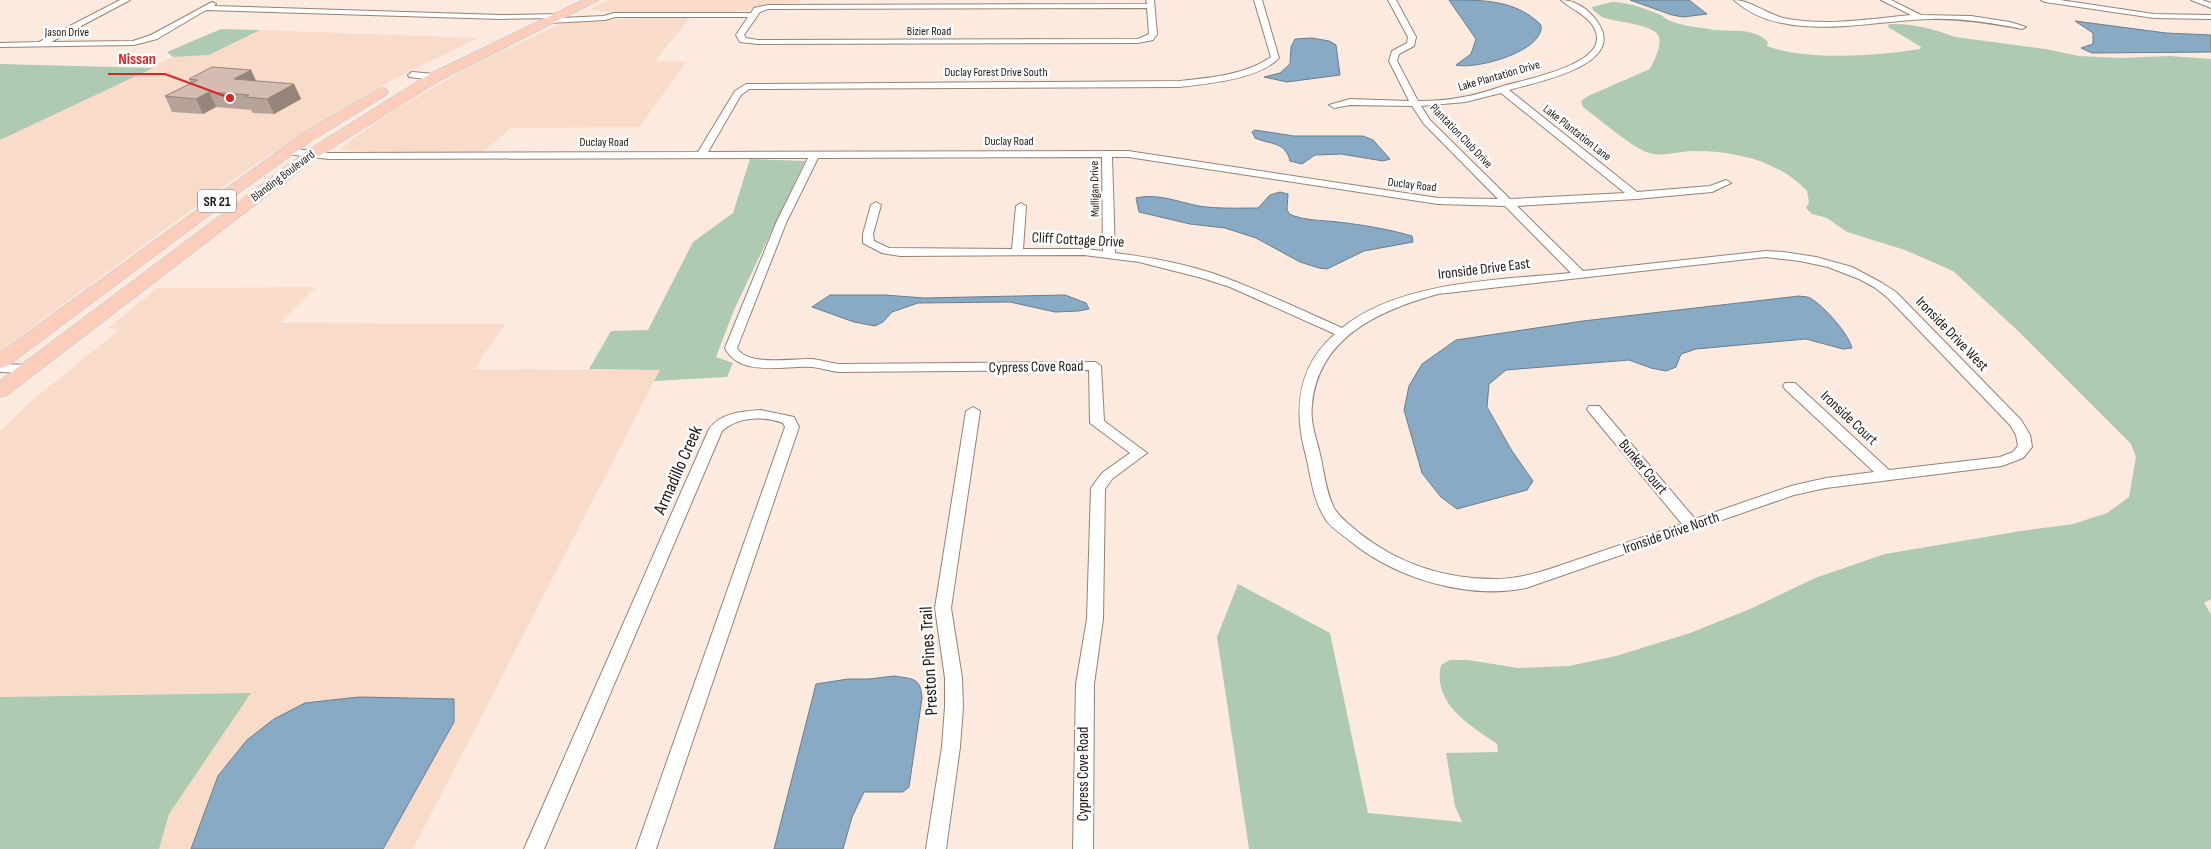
<svg xmlns="http://www.w3.org/2000/svg" width="2211" height="849" font-family="'Sofia Sans Condensed',sans-serif">
  <style>
    .built { fill: #f9dbc9 }
    .green { fill: #afcab2 }
    .water { fill: #88aac4; stroke: #687e8f }
    .lines { fill: none; stroke-linecap: round; stroke-linejoin: round }
    .street-casing { stroke: #978275; stroke-width: 2 }
    .primary-casing { stroke: #d2d1d0; stroke-width: 2 }
    .street { fill: #fff; fill-rule: evenodd }
    .primary { fill: #fdcdbc; fill-rule: evenodd }
    .wall { fill: #b6a397 }
    .shaded-wall { fill: #94847b }
    .building { fill: #d4bdb0; stroke: #94847b }
    .labels { text-anchor: middle; dominant-baseline: central; stroke-width: 5; stroke-linejoin: round; paint-order: stroke }
    .far-street-label { font-size: 12px; fill: #1f1713; stroke: #fff }
    .shield { fill: #fff; stroke: #625d5a; stroke-width: 1 }
    .shield-label { font-size: 14px; font-weight: bold; fill: #1f1713 }
    .street-label { font-size: 15px; fill: #1f1713; stroke: #fff }
    .near-street-label { font-size: 18px; fill: #1f1713; stroke: #fff }
    .leader { fill: none; stroke: #d62828; stroke-width: 2 }
    .callout-dot { fill: #d62828; stroke: #fff; stroke-width: 2 }
    .callout-label { font-size: 16px; text-anchor: middle; font-weight: bold; fill: #d62828; stroke: #fff; stroke-width: 5; stroke-linejoin: round; paint-order: stroke }
  </style>
  <rect width="100%" height="100%" fill="#fceadf"/>
  <path class="built" d="M609,0H800L798,3H784L782,5L731,12L642,13L601,11L591,9Z
    M641,18H690L655,61L687,62L639,127L511,128L482,153L372,152L341,149L351,140L390,113L473,65L566,21Z
    M260,30L478,38L390,81L290,141L224,186L0,351V140L173,57L209,55Z
    M316,287L280,323L505,324L474,369L660,370L413,849H159L169,814L250,693L0,697V431L29,403L120,329L108,328L157,288Z"/>
  <path class="green" d="M1612,2C1628,2 1646,9 1661,15C1664,17 1667,20 1671,21C1682,26 1697,27 1709,29C1729,33 1753,26 1768,42L1767,46C1806,61 1879,56 1920,49L1921,47L1888,27L1889,24C1911,23 1935,29 1955,37L2045,49L2079,56L2122,58L2170,56L2211,59V599L2204,603L2211,614V849H1249L1217,637L1238,584L1330,633L1368,813L1462,822L1455,806L1446,753L1498,752L1497,744C1470,725 1432,704 1441,665L1450,660H1468L1518,668L1569,666L1616,656L1690,633L1750,609L1815,578L1885,554L2021,531L2073,524L2107,513L2129,497L2136,457L2131,444L2017,330L1953,271L1905,250L1847,232L1827,218L1812,214L1806,208L1809,202L1807,191C1778,160 1732,150 1691,151C1676,152 1663,157 1649,153C1635,150 1597,117 1583,107L1581,101L1588,96L1650,69C1654,61 1663,44 1658,35C1652,24 1614,22 1602,17C1599,15 1596,12 1593,10L1592,7Z
    M221,29L260,30L209,55L173,57L167,52Z
    M0,64L153,68L0,140Z
    M750,159L805,161L734,310L716,357L733,363L727,377L654,381L660,370L589,369L611,331L648,330L693,242L733,213Z
    M251,693L169,814L159,849H0V697Z"/>
  <path class="water" d="M1449,0C1485,0 1516,0 1541,25C1545,51 1476,70 1456,65L1471,54L1476,39Z
    M1630,0H1689L1707,14L1683,17L1672,15Z
    M2075,21L2166,33L2211,35V52L2092,53L2081,48L2093,44V33Z
    M1312,38L1329,41L1336,45L1340,75L1287,82L1264,77L1280,73L1290,64L1291,47L1295,39Z
    M1255,130L1294,136H1363L1373,140L1390,159L1383,161L1341,154L1315,155L1302,164L1290,161C1285,141 1271,145 1255,138L1252,132Z
    M1280,192L1288,194L1287,209L1289,214C1305,221 1321,220 1338,222C1363,225 1388,229 1412,236L1413,242L1364,251L1327,269L1319,268L1300,262L1256,238L1225,228L1190,224L1139,212L1136,198C1158,193 1178,202 1199,206C1218,209 1238,208 1258,208L1270,195Z
    M830,295H885L924,298L1065,295L1086,303L1089,309L1078,311L1055,312L1010,302L918,303L892,312L883,322L875,326L854,322L812,307Z
    M1799,296C1803,297 1807,296 1810,298C1824,306 1848,333 1852,348L1843,349L1806,339L1696,349L1681,354L1676,367L1666,371L1651,368L1629,360L1506,370L1489,384L1487,407L1512,451L1533,481L1527,490L1457,509L1441,497L1422,473L1404,410L1409,386L1422,364L1456,340L1583,321Z
    M894,676C912,679 921,677 922,698L909,787L903,792H864L852,817L843,849H774L816,684L848,679H869Z
    M359,697L454,699V722L383,849H191L218,776L247,740L274,719L305,703Z"/>
  <g class="lines">
    <defs>
      <path id="street" d="M120,0H130L51,42L133,41L151,35L212,2L216,4L214,6L501,15L559,14L563,16L560,18L604,16L614,13H751L754,8L768,5L1147,4L1146,0H1154L1157,34L1153,40L1138,43L758,44L740,42L736,35L748,17H615L605,20L549,23L545,21L546,19L553,18L501,19L206,10L157,39L134,45L0,47V43L39,42ZM1147,8L1149,34L1138,39L758,40L746,38L744,35L760,12L768,9Z
        M1254,0H1262L1279,58C1259,79 1207,84 1179,87L749,89L741,95L708,152L1128,151L1438,198L1498,199L1424,124L1412,106L1350,105L1334,108L1329,105L1350,99L1409,101L1389,61L1392,51L1407,43L1408,37L1388,0H1396L1416,37L1414,46L1399,54L1397,61L1418,101C1433,101 1448,100 1463,97C1476,95 1488,91 1500,87C1521,80 1598,67 1597,38C1596,18 1573,11 1561,0C1575,0 1588,9 1596,20C1631,65 1536,82 1509,90L1637,192L1710,186L1726,180L1731,183L1712,192L1636,199L1517,206L1583,271L1766,251L1783,252L1816,257L1852,267L1882,283L1896,292L2021,420L2030,435L2032,447L2023,458L2002,466L1826,488L1794,495L1526,588C1467,600 1394,578 1349,540C1341,534 1332,528 1326,520C1311,497 1311,473 1304,448C1294,405 1299,365 1335,334L1230,287L1202,278L1139,262L1084,255L900,256L882,253L863,243V234L871,205L876,202L881,205L873,234L874,241L889,248L1012,249L1016,206L1021,203L1026,206L1023,249H1084L1103,251L1102,157L818,158L786,223L737,348C747,367 793,358 812,359C821,360 830,363 839,364L1095,362L1101,366L1104,421L1147,453L1112,479L1105,489L1103,619L1094,684L1093,849H1073L1076,684L1087,619L1091,488L1102,473L1130,453L1090,423L1089,370L839,372C830,371 821,368 812,367C785,365 740,378 725,348L776,223L808,158L329,159L287,154L282,151L287,148L329,153L698,152L735,91L746,84L1179,81C1209,78 1245,75 1271,57ZM1501,93L1625,193L1510,199L1430,120L1421,106L1465,102ZM1112,157H1128L1438,204L1505,206L1571,273C1500,280 1399,281 1342,328C1299,309 1256,288 1212,273C1181,263 1147,257 1115,253ZM1766,257L1800,261L1828,267L1859,279L1874,287L1888,298L2010,425L2016,435L2018,446L2013,452L2000,457L1889,470L1795,383H1785L1783,386L1785,389L1874,472L1826,478L1791,486L1695,519L1599,406H1589L1587,409L1589,412L1682,524C1649,535 1617,546 1585,557C1555,567 1527,579 1494,579C1444,579 1397,563 1358,532C1349,524 1340,518 1334,508C1325,490 1324,469 1319,450C1315,435 1310,420 1312,405C1318,337 1380,310 1438,294Z
        M1734,0C1751,0 1769,16 1788,19C1829,26 1870,19 1911,15L1881,0H1891L1921,15L1971,16L2010,22L2026,27L2022,29C1992,23 1962,18 1931,19C1872,20 1783,45 1734,0Z
        M2041,0H2060L2154,14L2211,15V19L2154,18L2045,2Z
        M2191,0H2202L2211,3V8Z
        M412,72L435,74L439,77L435,80L409,77L408,75Z
        M0,364L30,365L36,369L30,373L0,372Z
        M973,407L980,411L951,608L962,678L963,707L960,747L946,849H926L942,747L945,707V678L935,608L966,411Z
        M761,410L794,417L799,427L656,849H636L785,427L783,423C763,416 739,416 722,431L544,849H524L709,429C720,413 743,411 761,410Z"/>
      <path id="primary" d="M583,0H598L440,80L317,157L7,395L0,397V381L307,151L430,74Z
        M381,88L386,89L388,92L386,95L312,140L241,191L7,366L0,368V353L302,134Z"/>
    </defs>
    <use href="#street" class="street-casing"/>
    <use href="#primary" class="primary-casing"/>
    <use href="#street" class="street"/>
    <use href="#primary" class="primary"/>
  </g>
  <path class="wall" d="M251,70L256,81L294,84L301,99L274,114L253,113L251,110L216,107L203,114L172,112L165,96L191,83L189,79Z"/>
  <path class="shaded-wall" d="M251,70L258,85L234,79Z
    M294,84L301,99L274,114L267,99Z
    M209,92L216,107L203,114L196,99Z"/>
  <path class="building" d="M212,67L251,70L234,79L294,84L267,99L245,97L249,95L209,92L196,99L165,96L198,80L189,79Z"/>
  <g class="labels">
    <g class="far-street-label">
      <text x="929" y="31">Bizier Road</text>
      <text x="67" y="32">Jason Drive</text>
      <text x="996" y="72">Duclay Forest Drive South</text>
      <text transform="translate(1499 76) rotate(-16)">Lake Plantation Drive</text>
      <text transform="translate(1577 133) rotate(38)">Lake Plantation Lane</text>
      <text transform="translate(1461 136) rotate(46)">Plantation Club Drive</text>
      <text x="1009" y="141">Duclay Road</text>
      <text x="604" y="142">Duclay Road</text>
      <text transform="translate(283 176) rotate(-37)">Blanding Boulevard</text>
      <text transform="translate(1412 185) rotate(7)">Duclay Road</text>
      <text transform="translate(1095 189) rotate(-91)">Mulligan Drive</text>
    </g>
    <rect class="shield" x="198" y="189.5" width="38" height="23" rx="4"/>
    <g class="shield-label">
      <text x="217" y="201">SR 21</text>
    </g>
    <g class="street-label">
      <text transform="translate(1078 240) rotate(3)">Cliff Cottage Drive</text>
      <text transform="translate(1484 269) rotate(-7)">Ironside Drive East</text>
      <text transform="translate(1952 334) rotate(46)">Ironside Drive West</text>
      <text transform="translate(1036 367) rotate(-1)">Cypress Cove Road</text>
      <text transform="translate(1849 418) rotate(43)">Ironside Court</text>
      <text transform="translate(1643 467) rotate(50)">Bunker Court</text>
      <text transform="translate(1671 533) rotate(-19)">Ironside Drive North</text>
      <text transform="translate(1083 774) rotate(-90)">Cypress Cove Road</text>
    </g>
    <g class="near-street-label">
      <text transform="translate(678 470) rotate(-66)">Armadillo Creek</text>
      <text transform="translate(929 661) rotate(-93)">Preston Pines Trail</text>
    </g>
  </g>
  <path class="leader" d="M230 98L165 74H108"/>
  <circle class="callout-dot" cx="230" cy="98" r="5"/>
  <g class="callout-label">
    <text x="137" y="64">Nissan</text>
  </g>
</svg>
